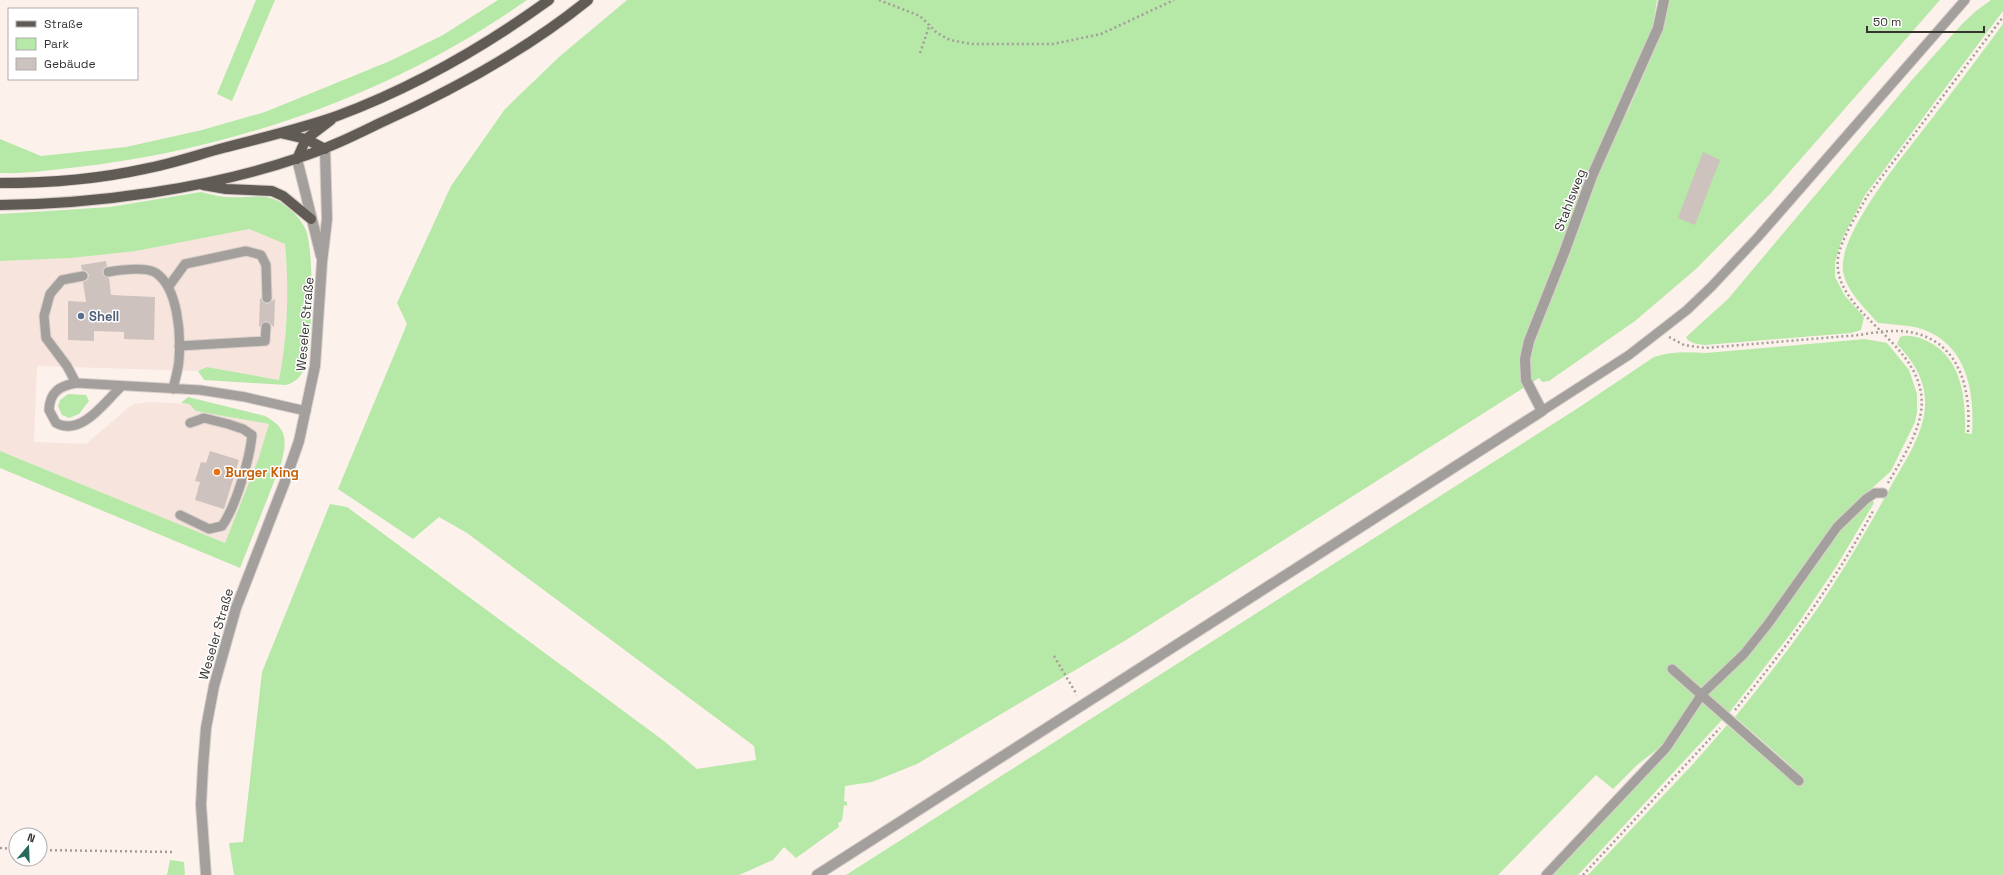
<svg xmlns="http://www.w3.org/2000/svg" width="2003" height="875" font-family="'Space Grotesk',sans-serif">
  <style>
    .built { fill: #f7e4dc }
    .green { fill: #b6e8a7 }
    .building { fill: #cdc2bd }
    .lines { fill: none; stroke-linecap: round; stroke-linejoin: round }
    .service-casing { stroke: #d9cfca; stroke-width: 11 }
    .minor-casing { stroke: #d9cfca; stroke-width: 12 }
    .tertiary-casing { stroke: #d9cfca; stroke-width: 12 }
    .primary-casing { stroke: #d9cfca; stroke-width: 12 }
    .path { stroke: #a59d99; stroke-width: 2.5; stroke-dasharray: 2 3; stroke-linecap: butt }
    .service { stroke: #a39f9c; stroke-width: 9 }
    .minor { stroke: #a39f9c; stroke-width: 10 }
    .tertiary { stroke: #a39f9c; stroke-width: 10 }
    .primary { stroke: #615b56; stroke-width: 10 }
    .service-dot { fill: #5c6f8a; stroke: #fff; stroke-width: 1.5 }
    .food-dot { fill: #e8710a; stroke: #fff; stroke-width: 1.5 }
    .labels { text-anchor: middle; dominant-baseline: central; stroke-width: 3; stroke-linejoin: round; paint-order: stroke }
    .street-label { font-size: 13px; fill: #363230; stroke: #fff }
    .service-label { font-size: 13px; font-weight: bold; fill: #4e5e75; stroke: #fff; text-anchor: start }
    .food-label { font-size: 13px; font-weight: bold; fill: #c56008; stroke: #fff; text-anchor: start }
  </style>
  <rect width="100%" height="100%" fill="#fdf1ec"/>
  <path class="built" d="M249,229L285,244L288,300L283,362L279,380L207,367L198,371L37,366L34,442L86,444L129,407L135,404L150,402L189,404L196,411L269,424L258,460L225,543L0,451V261L71,258L136,251Z"/>
  <path class="green" d="M256,0H275L232,101L217,94Z
    M498,0H527C396,92 237,149 78,167C52,170 26,174 0,173V139L41,156L126,147L202,130L265,112L390,61L443,35Z
    M627,0H1657L1652,30L1618,109L1627,113L1661,35L1670,0H1940L1771,193L1696,269L1635,321L1549,381L1542,382L1539,378L1126,640L917,764L872,782L845,786L844,801L847,802V806L844,805L842,821L838,823L839,827L796,858L784,847L773,860L739,875H234L229,843L243,842L262,672L330,504L347,507L664,741L697,769L756,760L754,746L467,533L439,517L413,539L338,489L407,324L397,303L451,186L505,109L559,57Z
    M1991,0H2003V11L1865,195L1842,239L1835,262V277L1845,296L1864,317L1861,330L1851,333L1705,345C1698,344 1689,344 1686,337L1728,299L1911,81L1962,24L1976,11Z
    M2003,24V875H1588L1694,763L1727,725L1786,776L1793,768L1735,717C1757,690 1779,662 1800,633C1834,587 1864,536 1891,486C1905,461 1927,430 1925,399C1924,377 1912,360 1897,344L1900,337C1908,334 1919,337 1927,341C1962,357 1966,399 1965,433L1972,434C1975,389 1966,340 1915,327C1903,325 1890,324 1878,323C1865,308 1846,291 1843,271C1838,233 1907,151 1930,121C1955,89 1979,56 2003,24Z
    M201,192C210,194 220,197 228,197C256,199 268,189 292,211C298,217 304,224 307,233C314,260 313,340 305,367C302,376 295,383 286,385L204,380L198,371L207,367L279,380C288,334 289,290 285,244L249,229L136,251L71,258L0,261V214L110,207Z
    M1865,339L1887,343L1909,370L1917,394V412L1915,422L1891,471L1837,520L1755,634L1741,651L1701,689L1683,672L1677,680L1695,696L1664,744L1637,765L1613,789L1596,775L1498,875H846L1578,408L1654,357C1671,351 1688,352 1706,353Z
    M68,394L86,395L89,401L79,414L69,418L62,415L58,406L60,400Z
    M188,397L265,416C288,428 287,441 281,464L240,568L0,468V451L225,543L258,460L269,424L196,411L189,404L181,403Z
    M1872,500L1874,503L1836,567L1795,628L1729,713L1708,694L1760,641L1840,529Z
    M1702,702L1722,720L1578,875H1551Z
    M170,860L184,862L185,875H167Z"/>
  <path class="building" d="M1703,152L1720,160L1695,225L1678,218Z
    M106,261L107,266L104,268L102,273L104,276L109,278L111,295L155,297L154,340L124,339V332L94,331V341L68,340V301L86,302L83,282L87,280L89,275L87,272L82,270L81,265Z
    M260,298L267,304L275,299L274,327L266,321L259,327Z
    M210,451L239,460L224,509L195,500L200,482L195,481L201,462L206,463Z"/>
  <g class="lines">
    <defs>
      <path id="service" d="M108,272C120,270 145,266 156,273C178,288 181,334 179,359C179,368 175,379 173,389
        M169,286L185,264L246,251L261,255L266,265L267,298
        M179,346L265,341L266,327
        M76,383L67,366L46,338L44,316L50,294L62,280L83,276
        M122,386C105,401 82,437 56,423L49,410C50,392 59,386 76,383L200,390L245,397L306,411
        M1542,411L1629,355L1687,310L1712,286L1758,237L1965,0
        M180,515L209,529L222,526C236,506 250,458 252,435L243,429L228,424L204,418L190,423
        M1672,669L1799,781
        M1546,875L1666,748L1702,694L1744,654L1768,624L1837,527L1866,499L1875,493H1883"/>
      <path id="minor" d="M817,875L1542,411L1526,380L1525,359L1529,341L1564,253L1592,176L1658,28L1664,0"/>
      <path id="tertiary" d="M297,159L321,256
        M206,875L201,805L203,766L206,728L214,686L236,608L284,484L299,441L315,366L322,262L327,219L325,149"/>
      <path id="primary" d="M280,133L306,139L325,149
        M297,159L306,139L331,120
        M0,183C46,183 99,179 144,169C171,164 197,155 223,148C261,138 300,129 337,116C412,88 484,47 549,0
        M203,185L226,189L272,191L283,196L311,219
        M0,205C96,204 207,189 298,158C327,149 353,136 380,123C453,90 525,51 588,0"/>
    </defs>
    <use href="#service" class="service-casing"/>
    <use href="#minor" class="minor-casing"/>
    <use href="#tertiary" class="tertiary-casing"/>
    <use href="#primary" class="primary-casing"/>
    <path class="path" d="M879,0L920,16L937,33L950,40L972,44H1053L1101,34L1174,0
      M920,53L930,24
      M1669,337L1684,345L1705,348L1859,335C1878,332 1899,328 1918,334C1961,346 1971,392 1968,432
      M1888,483C1900,462 1917,437 1921,412C1931,343 1831,316 1838,258C1840,241 1859,210 1868,195L2003,17
      M1054,656L1077,695
      M1735,710C1786,648 1835,582 1873,511
      M0,848L16,849
      M40,850L174,852
      M1583,875L1720,728"/>
    <use href="#service" class="service"/>
    <use href="#minor" class="minor"/>
    <use href="#tertiary" class="tertiary"/>
    <use href="#primary" class="primary"/>
  </g>
  <circle class="service-dot" cx="81" cy="316" r="4"/>
  <circle class="food-dot" cx="217" cy="472" r="4"/>
  <g class="labels">
    <g class="street-label">
      <text transform="translate(1570 200) rotate(-69)">Stahlsweg</text>
      <text transform="translate(305 324) rotate(-85)">Weseler Straße</text>
      <text transform="translate(216 634) rotate(-74)">Weseler Straße</text>
    </g>
    <g class="service-label">
      <text x="89" y="316">Shell</text>
    </g>
    <g class="food-label">
      <text x="225" y="472">Burger King</text>
    </g>
  </g>
  <rect x="8" y="8" width="130" height="72" fill="#ffffff" stroke="#afadac"/>
  <rect x="16" y="21" width="20" height="6" fill="#615b56" stroke="#afadac"/>
  <text x="44" y="28" font-size="12" fill="#363230">Straße</text>
  <rect x="16" y="38" width="20" height="12" fill="#b6e8a7" stroke="#afadac"/>
  <text x="44" y="48" font-size="12" fill="#363230">Park</text>
  <rect x="16" y="58" width="20" height="12" fill="#cdc2bd" stroke="#afadac"/>
  <text x="44" y="68" font-size="12" fill="#363230">Gebäude</text>
  <g transform="translate(28 847) rotate(19)"><circle r="19" fill="#ffffff" stroke="#afadac"/>
  <path d="M0-3L7 15L0 10L-7 15Z" fill="#276a5b"/>
  <text y="-6" font-size="11" font-weight="bold" text-anchor="middle" fill="#363230">N</text>
  </g>
  <path d="M1867 26v6h117v-6" fill="none" stroke="#363230" stroke-width="2"/>
  <text x="1873" y="26" font-size="12" fill="#363230" stroke="#ffffff" stroke-width="3" paint-order="stroke">50 m</text>
</svg>
